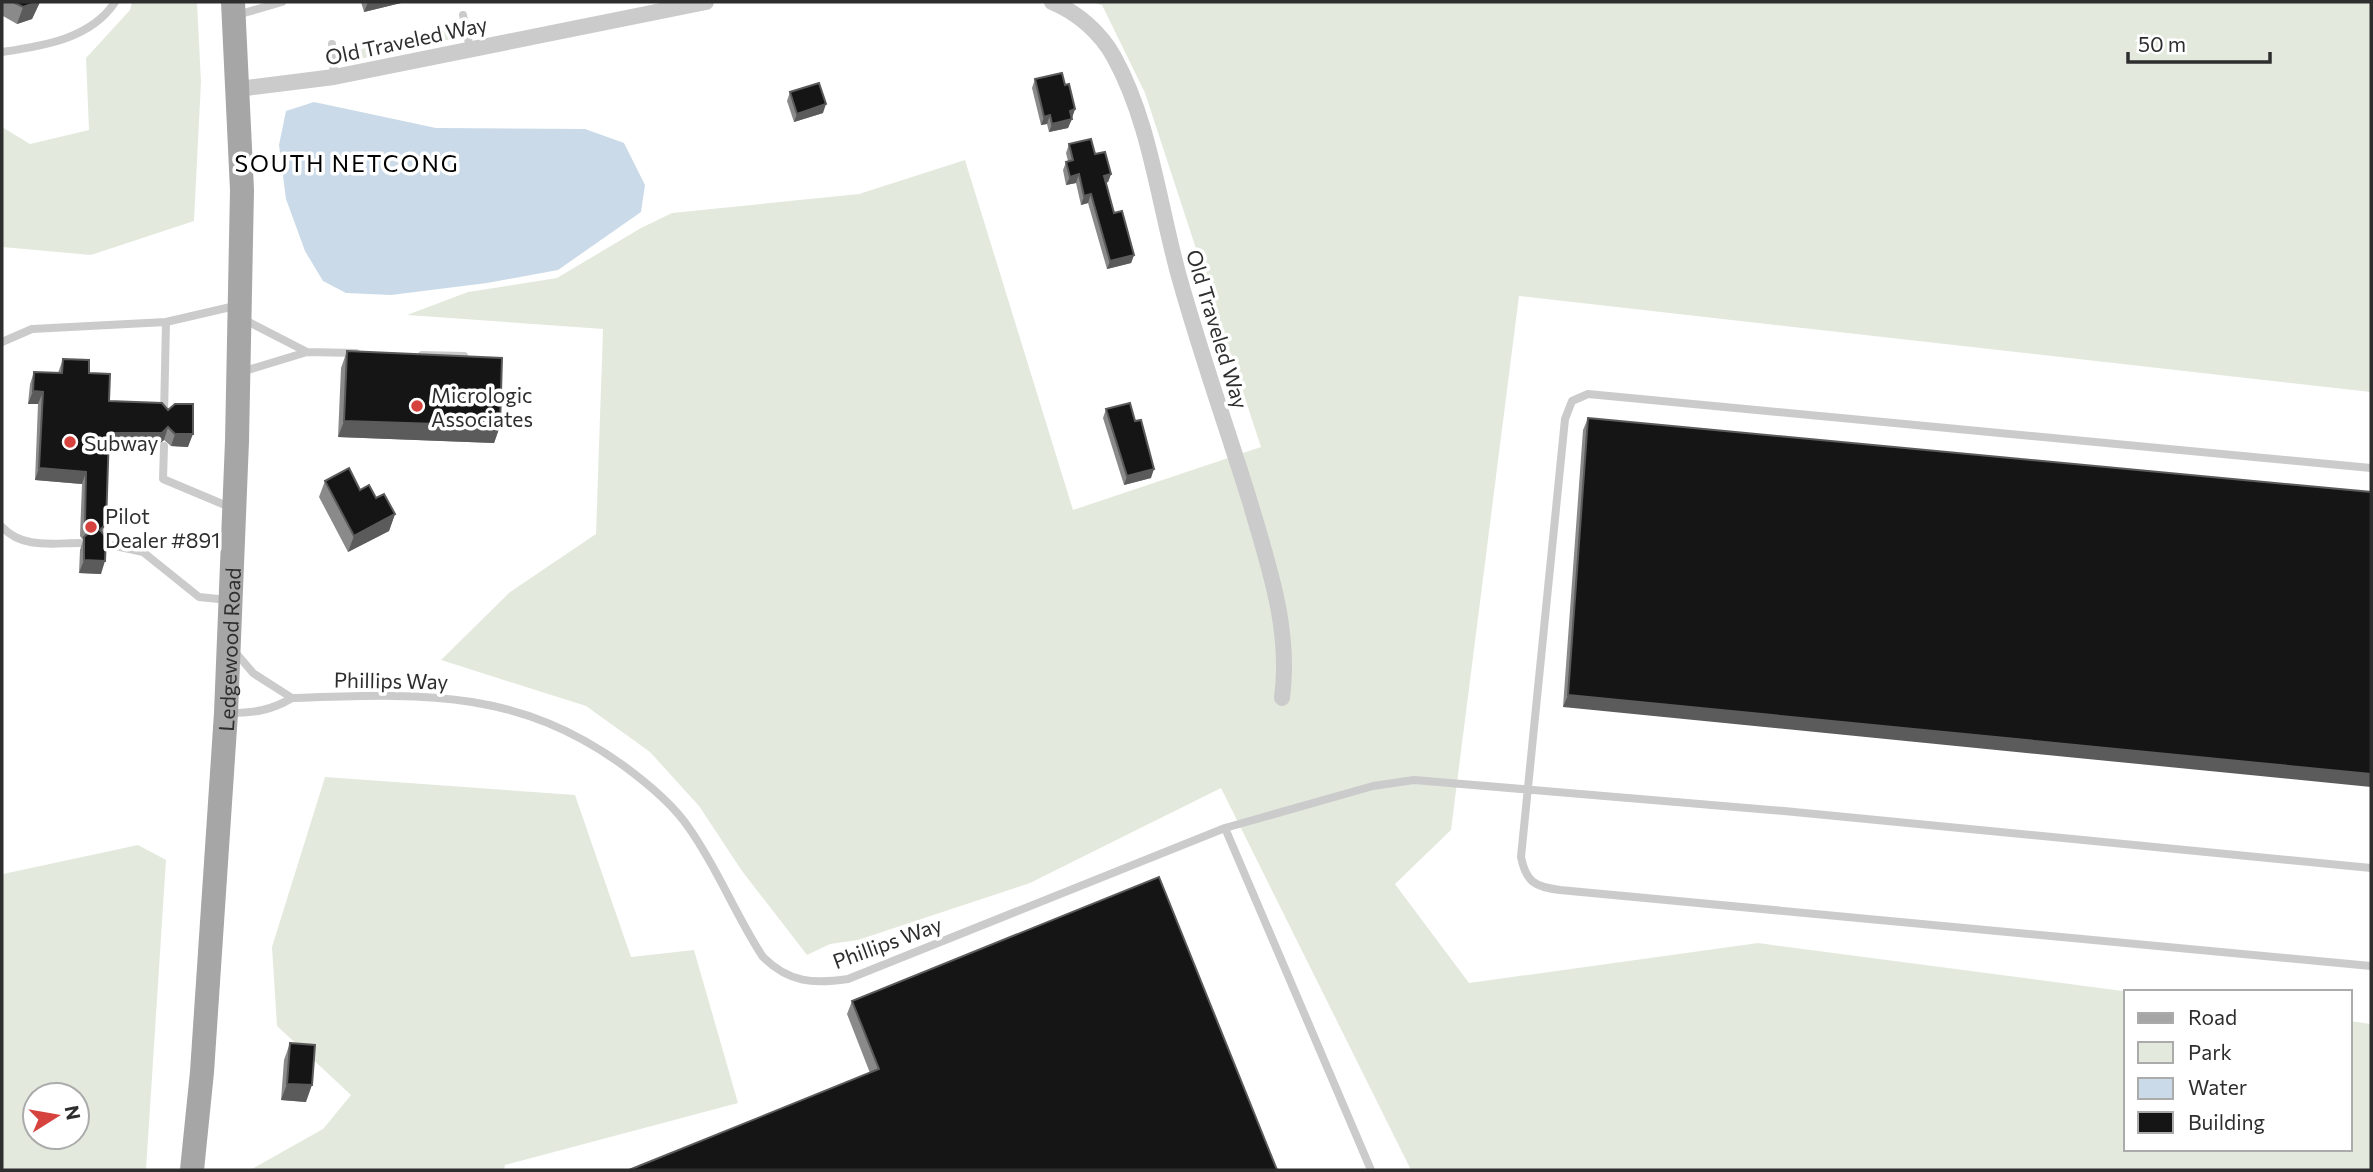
<svg xmlns="http://www.w3.org/2000/svg" width="2373" height="1172" font-family="Commissioner,sans-serif">
  <style>
    .green { fill: #e3eadd; fill-rule: evenodd }
    .water { fill: #cadae8 }
    .lines { fill: none; stroke-linecap: round; stroke-linejoin: round }
    .service { stroke: #cbcbcb; stroke-width: 8 }
    .minor { stroke: #cbcbcb; stroke-width: 16 }
    .primary { stroke: #a6a6a6; stroke-width: 24 }
    .wall { fill: #8a8a8a }
    .shaded-wall { fill: #5b5b5b }
    .building { fill: #151515; stroke: #5b5b5b; stroke-width: 2 }
    .poi-dot { fill: #d6433f; stroke: #fff; stroke-width: 2.5 }
    .labels { text-anchor: middle; dominant-baseline: central; stroke-width: 7; stroke-linejoin: round; paint-order: stroke }
    .street-label { font-size: 21px; fill: #2e2e2e; stroke: #fff }
    .poi-label { font-size: 21px; fill: #2e2e2e; stroke: #fff; text-anchor: start }
    .neighbourhood-label { font-size: 23px; letter-spacing: 2px; fill: #000; stroke: #fff }
  </style>
  <rect width="100%" height="100%" fill="#fff"/>
  <path class="green" d="M132,2H197L201,82L194,221L91,255L2,247V127L30,144L89,130L86,58L130,10Z
    M1089,2H2371V392L1519,296L1451,830L1395,884L1469,983L1758,943L2130,992H2126V1149H2350V1021L2371,1024V1170H1411L1221,788L1030,883L858,940L830,944L807,955L742,871L699,806L650,752L586,706L441,660L510,592L596,534L603,329L407,315L468,292L557,278L641,228L672,213L859,194L965,160L1073,510L1261,447L1145,93L1102,5Z
    M433,30L454,34L456,38L346,62L341,60L343,54Z
    M325,777L575,795L631,957L694,950L738,1103L505,1165L504,1170H250L323,1129L351,1095L277,1026L272,947Z
    M138,845L166,860L146,1170H2V868L3,874ZM77,1095V1137H35V1095Z"/>
  <path class="water" d="M314,102L436,128L585,129L624,143L645,185L641,212L558,270L487,283L391,295L346,293L323,281L305,251L286,199L279,145L286,111Z"/>
  <g class="lines">
    <path class="service" d="M237,15L282,2
      M463,15L470,48
      M332,44L334,77
      M2,52C42,46 91,39 115,2
      M2,342L32,329L166,322
      M307,352L356,353
      M422,355L464,356
      M241,372L307,352L245,320
      M164,416L166,322L235,306
      M164,446L163,479L232,508
      M2371,468L1588,394L1572,401L1565,419L1521,857C1526,882 1535,887 1560,890L2371,966
      M2,527C23,549 52,543 80,543
      M102,543L143,552L199,597L228,600
      M235,652L253,673L292,698
      M231,713C254,713 272,710 292,698C419,694 515,687 624,766C647,783 673,804 689,828C718,869 736,916 763,957C789,983 814,984 848,979L1225,828L1371,1170
      M1225,828L1373,786L1414,780L1784,811L2371,868"/>
    <path class="minor" d="M1052,2C1077,12 1101,33 1114,57C1151,124 1159,207 1180,280C1201,355 1227,428 1250,502C1269,567 1291,630 1282,698
      M238,89L334,77L706,2"/>
    <path class="primary" id="s1" d="M192,1170L202,1072L226,713L237,441L242,190L233,2"/>
  </g>
  <path class="wall" d="M2,2H40L32,19L17,24L3,16Z
    M361,2H405L364,12Z
    M1035,79L1065,85L1075,109L1068,128L1049,132L1047,124L1041,125L1032,88Z
    M790,92L823,113L794,122L787,101Z
    M1069,144L1095,154L1111,174L1108,182L1106,183L1114,213L1134,255L1131,263L1107,269L1088,203L1081,205L1076,183L1066,185L1063,170L1066,162L1068,161L1066,153Z
    M347,351L500,426L494,443L338,437L341,368Z
    M63,359L89,373L109,401L162,403L188,447L171,446L164,440L157,446H108L101,574L79,573L80,550L83,540L80,536L82,484L35,480L38,404H28L30,384L34,372L58,373Z
    M1106,409L1135,421L1151,478L1124,485L1103,418Z
    M1588,418L2371,492L1563,707L1583,430Z
    M325,481L360,490L376,498L395,514L389,531L348,552L319,497Z
    M852,1001L1277,1170L870,1073L847,1014Z
    M290,1043L306,1102L281,1100L284,1060Z"/>
  <path class="shaded-wall" d="M38,2H40L32,19L17,24L23,7Z
    M368,2H405L364,12Z
    M826,104L823,113L794,122L797,114Z
    M1075,109L1072,118L1070,111Z
    M1050,115L1047,124L1041,125L1044,117Z
    M1072,119L1068,128L1049,132L1052,124Z
    M1079,174L1076,183L1066,185L1070,177Z
    M1111,174L1108,182L1101,184L1104,176Z
    M1091,194L1088,203L1081,205L1084,196Z
    M1134,255L1131,263L1107,269L1110,261Z
    M33,391L43,392L38,404H28Z
    M344,421L500,426L494,443L338,437Z
    M168,427L164,440L157,446H104L109,433Z
    M175,434H193L188,447L171,446Z
    M39,468L86,472L82,484L35,480Z
    M1154,469L1151,478L1124,485L1127,476Z
    M395,514L389,531L348,552L354,536Z
    M84,560L105,561L101,574L79,573Z
    M1568,695L2371,774V787L1563,707Z
    M287,1084L312,1085L306,1102L281,1100Z"/>
  <path class="building" d="M13,2H38L23,7Z
    M1062,73L1065,85L1069,84L1075,109L1070,111L1072,119L1052,124L1050,115L1044,117L1035,79Z
    M819,83L826,104L797,114L790,92Z
    M1091,139L1095,154L1105,152L1111,174L1104,176L1114,213L1122,211L1134,255L1110,261L1091,194L1084,196L1079,174L1070,177L1066,162L1073,160L1069,144Z
    M347,351L502,358L500,426L344,421Z
    M63,359L89,360V373L110,374L109,401L162,403L168,410L175,404H193V434H175L168,427L162,433H109L106,524L100,530L106,537L105,561L84,560V537L91,531L85,524L86,472L39,468L43,392L33,391L34,372L62,373Z
    M1130,403L1135,421L1141,420L1154,469L1127,476L1106,409Z
    M1588,418L2371,492V774L1568,695Z
    M349,468L360,490L369,485L376,498L384,494L395,514L354,536L325,481Z
    M1159,877L1277,1170H629L879,1069L852,1001Z
    M290,1043L315,1045L312,1085L287,1084Z"/>
  <g class="poi-dot">
    <circle cx="417" cy="406" r="7"/>
    <circle cx="70" cy="442" r="7"/>
    <circle cx="91" cy="527" r="7"/>
  </g>
  <g class="labels">
    <g class="street-label">
      <text transform="translate(406 40) rotate(-12)">Old Traveled Way</text>
      <text transform="translate(1218 329) rotate(73)">Old Traveled Way</text>
      <text stroke="none"><textPath href="#s1" startOffset="522">Ledgewood Road</textPath></text>
      <text transform="translate(391 680) rotate(1)">Phillips Way</text>
      <text transform="translate(887 942) rotate(-20)">Phillips Way</text>
    </g>
    <g class="poi-label">
      <text x="431" y="394">Micrologic<tspan x="431" dy="24">Associates</tspan></text>
      <text x="84" y="442">Subway</text>
      <text x="105" y="515">Pilot<tspan x="105" dy="24">Dealer #891</tspan></text>
    </g>
    <g class="neighbourhood-label">
      <text x="347" y="163">SOUTH NETCONG</text>
    </g>
  </g>
  <rect width="2373" height="1172" fill="none" stroke="#2e2e2e" stroke-width="7"/>
  <rect x="2124" y="990" width="228" height="161" fill="#ffffff" stroke="#ababab" stroke-width="2"/>
  <rect x="2138" y="1013" width="35" height="10" fill="#a6a6a6" stroke="#ababab" stroke-width="2"/>
  <text x="2188" y="1025" font-size="21" fill="#2e2e2e">Road</text>
  <rect x="2138" y="1042" width="35" height="21" fill="#e3eadd" stroke="#ababab" stroke-width="2"/>
  <text x="2188" y="1060" font-size="21" fill="#2e2e2e">Park</text>
  <rect x="2138" y="1078" width="35" height="21" fill="#cadae8" stroke="#ababab" stroke-width="2"/>
  <text x="2188" y="1095" font-size="21" fill="#2e2e2e">Water</text>
  <rect x="2138" y="1112" width="35" height="21" fill="#151515" stroke="#ababab" stroke-width="2"/>
  <text x="2188" y="1130" font-size="21" fill="#2e2e2e">Building</text>
  <g transform="translate(56 1116) rotate(79)"><circle r="33" fill="#ffffff" stroke="#ababab" stroke-width="2"/>
  <path d="M0-5L12 26L0 18L-12 26Z" fill="#d6433f"/>
  <text y="-10" font-size="19" font-weight="bold" text-anchor="middle" fill="#2e2e2e">N</text>
  </g>
  <path d="M2128 52v10h142v-10" fill="none" stroke="#2e2e2e" stroke-width="3.5"/>
  <text x="2138" y="52" font-size="21" fill="#2e2e2e" stroke="#ffffff" stroke-width="5" paint-order="stroke">50 m</text>
</svg>
